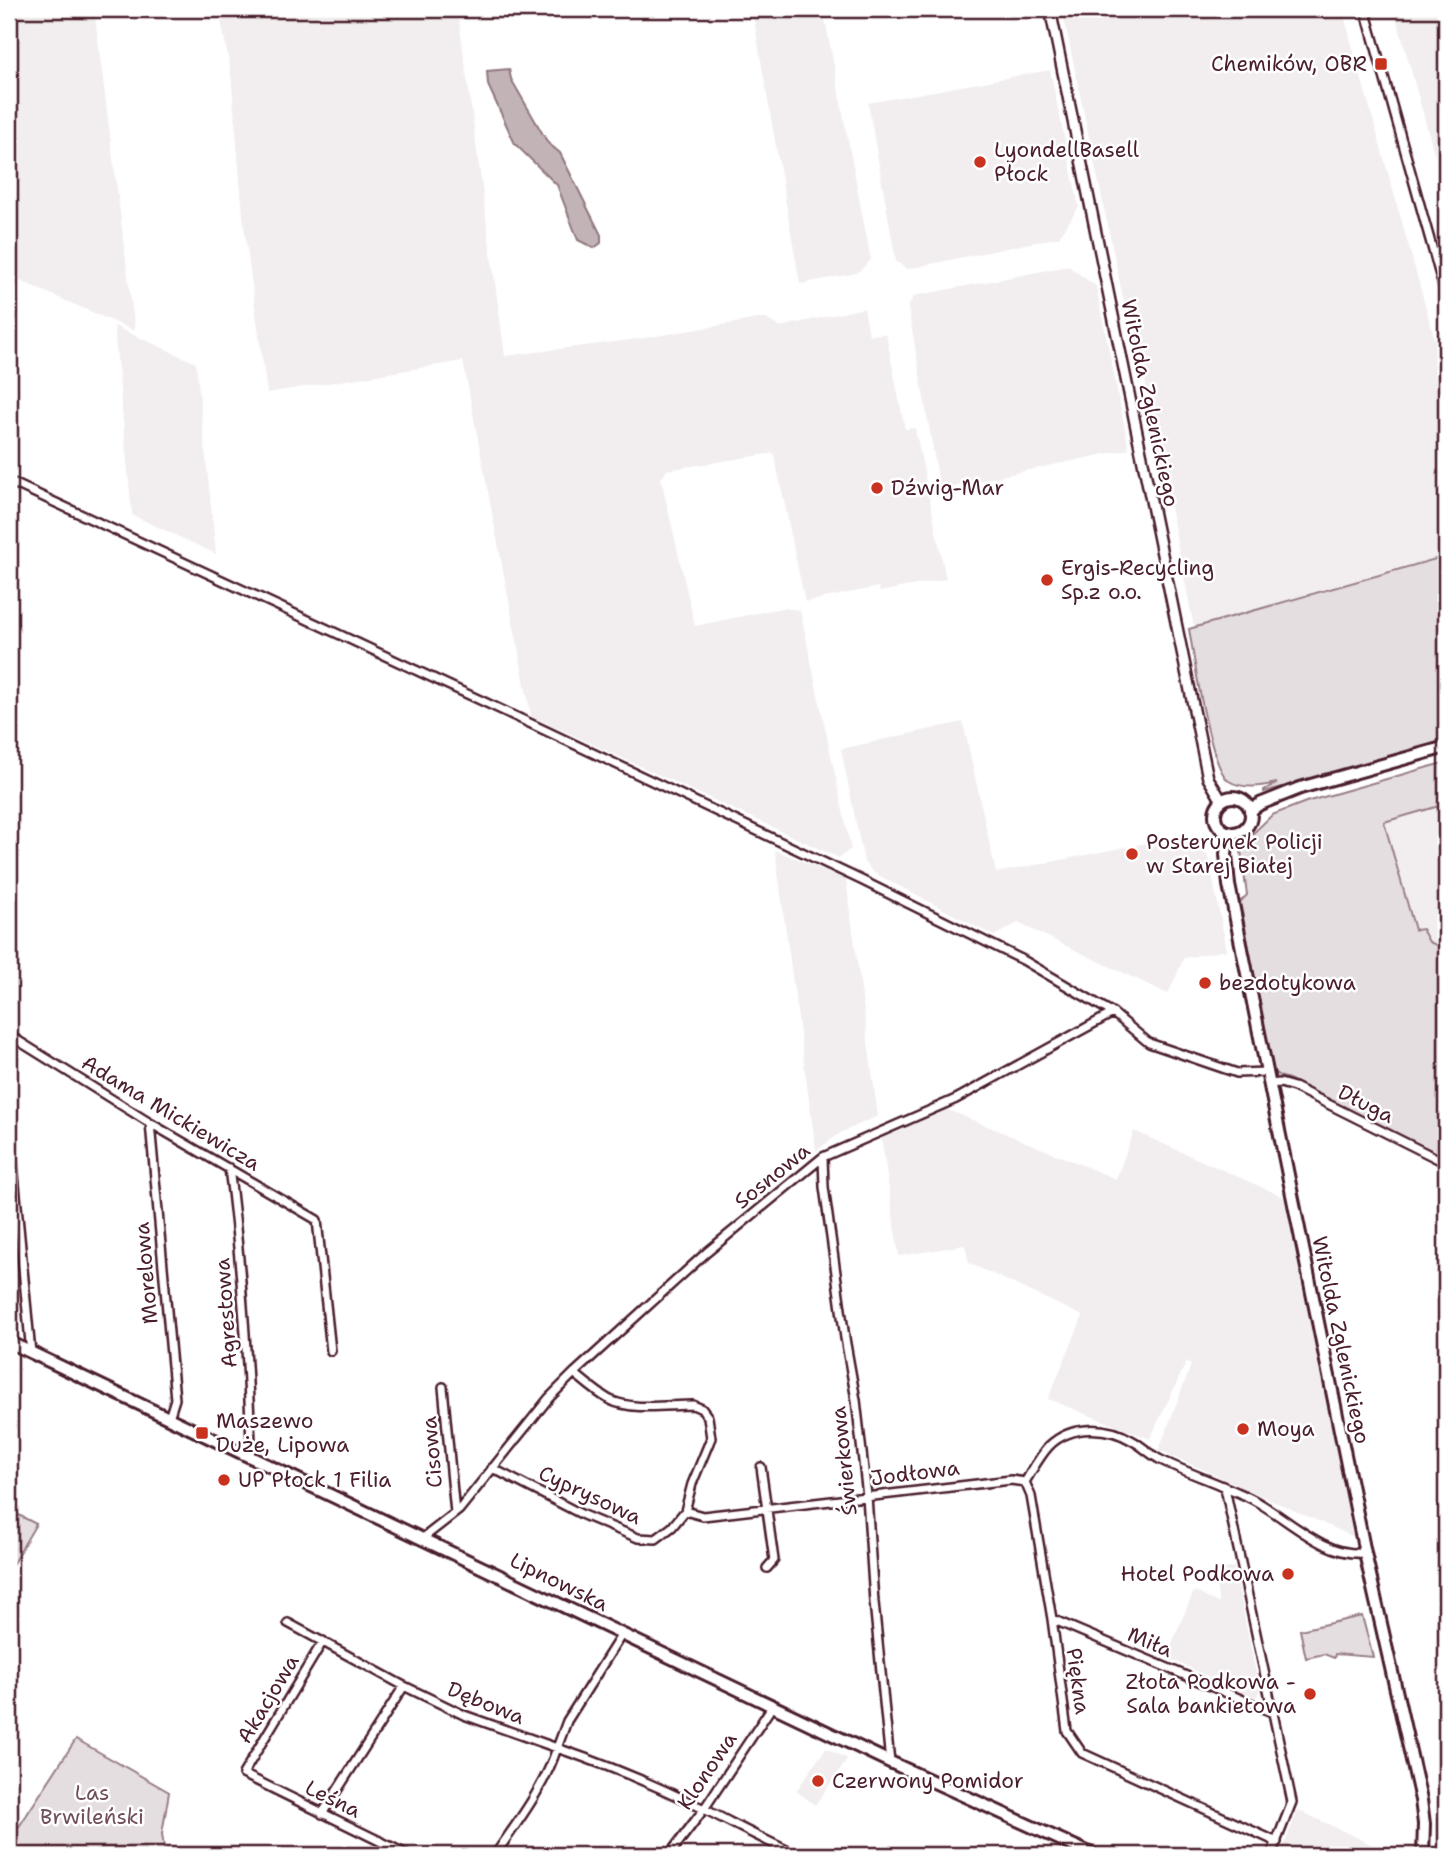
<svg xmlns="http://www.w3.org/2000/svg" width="1455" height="1864" font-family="'Shantell Sans',sans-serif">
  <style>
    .built { fill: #f2eeef }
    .green { fill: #e5dee0; stroke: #987e86; stroke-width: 2 }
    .water { fill: #c1b3b6; stroke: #91787e; stroke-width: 2 }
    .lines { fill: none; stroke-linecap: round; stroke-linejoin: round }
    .minor-casing { stroke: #4a1f2b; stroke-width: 12 }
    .tertiary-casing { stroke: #4a1f2b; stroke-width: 14 }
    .secondary-casing { stroke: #4a1f2b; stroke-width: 16 }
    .minor { stroke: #fff; stroke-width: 7 }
    .tertiary { stroke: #fff; stroke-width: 9 }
    .secondary { stroke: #fff; stroke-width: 10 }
    .poi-dot { fill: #c8321e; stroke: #fff; stroke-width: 2.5 }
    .labels { text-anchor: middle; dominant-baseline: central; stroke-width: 5; stroke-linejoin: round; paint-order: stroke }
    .poi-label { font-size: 21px; fill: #4a1f2b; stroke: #fff; text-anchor: start }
    .street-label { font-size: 21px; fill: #4a1f2b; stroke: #fff }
    .park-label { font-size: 21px; fill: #714f58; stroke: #fff }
  </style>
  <rect width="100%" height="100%" fill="#fff"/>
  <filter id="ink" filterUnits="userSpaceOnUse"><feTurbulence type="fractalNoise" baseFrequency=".0143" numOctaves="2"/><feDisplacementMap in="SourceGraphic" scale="14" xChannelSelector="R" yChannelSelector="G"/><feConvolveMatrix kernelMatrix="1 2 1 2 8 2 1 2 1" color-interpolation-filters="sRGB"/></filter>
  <g filter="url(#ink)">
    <path class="built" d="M9,9H94L135,331L9,276Z
      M219,9H475L458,12L505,356L638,339L764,318L780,327L864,308L869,335L886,334L905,429L915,428L946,579L880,592L878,587L805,602L774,453L667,470L661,479L695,626L782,608L800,610L851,849L839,858L531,716L463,361L267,393L244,227L231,74Z
      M752,9H823L871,260L857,273L800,284Z
      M1062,9H1342L1446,379V556L1194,627L1133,321L1128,322Z
      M1394,9H1446V196Z
      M1050,70L1079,207L1059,237L907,269L896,261L868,103Z
      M1068,266L1096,286L1129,449L940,489L908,307L914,296Z
      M114,326L196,363L216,554L132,515Z
      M963,722L996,873L1176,837L1208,855L1227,950L1184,958L1168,994L1018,923L994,936L874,873L864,862L841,749Z
      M1446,767V952L1392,938L1351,794Z
      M775,850L846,879L878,1116L840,1133L816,1151Z
      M946,1109L1116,1179L1134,1131L1284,1197L1354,1537L1159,1450L1191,1365L1187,1361L1150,1439L1048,1399L1083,1316L969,1263L965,1245L899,1256L881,1136Z
      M1234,1567L1260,1692L1255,1698L1166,1657L1194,1591L1219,1604L1214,1571Z
      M826,1748L848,1759L815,1805L796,1791Z
      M1298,1810L1394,1855H1280Z"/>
    <path class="green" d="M1446,556V741L1264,792V790L1277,783C1263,786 1243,790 1229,781C1209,767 1194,656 1189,629Z
      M1446,762V804L1384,822L1415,930L1422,929L1429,942L1446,949V1159L1289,1079L1279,1076L1273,1071L1240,902L1247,895L1241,851L1244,842L1272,815L1306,802Z
      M9,1510L36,1524L9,1570Z
      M1362,1616L1373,1657L1335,1654L1334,1658L1324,1654L1306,1658L1300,1630Z
      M76,1739L169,1792L162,1834L165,1855H9V1842Z"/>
    <path class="water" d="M509,69L511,79L548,143L560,153L601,235V243L594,248L578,240L557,185L515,144L488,85L487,71Z"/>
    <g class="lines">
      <defs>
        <path id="minor" d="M1365,9L1446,297
          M9,481L523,720L861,880L1023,960L1113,1013L1149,1043L1237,1073L1267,1072
          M9,1035L150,1123L317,1220L331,1351
          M1269,1084L1280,1083L1294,1087L1446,1163
          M9,1121L31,1353
          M150,1123L175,1399L169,1418
          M823,1157L824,1187L845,1338L856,1400L867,1496L874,1602L890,1762
          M229,1168C241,1259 247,1350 251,1442L250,1457
          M443,1387L455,1513
          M761,1467L774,1560L767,1568
          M492,1468L583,1515L638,1538L656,1539L672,1527L685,1511L692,1484L711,1438L708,1417L702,1409L693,1405C667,1405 633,1411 610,1400C597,1393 585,1382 574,1373
          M1025,1482L1031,1496L1052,1619L1067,1731L1082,1753L1277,1842
          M1025,1482C1033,1469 1039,1457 1049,1446C1071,1424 1108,1426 1133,1441C1142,1446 1150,1454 1159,1459C1189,1474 1222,1484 1252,1499C1287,1517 1323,1557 1365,1553
          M1225,1488L1292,1802L1271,1855
          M685,1511L703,1516L1011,1480L1025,1482
          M423,1538L459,1510L549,1398L574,1373L706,1253L823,1157L956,1099L1113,1013
          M1052,1619L1274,1713
          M288,1623L404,1686L464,1715L557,1748L567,1721L622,1634
          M323,1641L243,1774L408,1855
          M322,1814L404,1686
          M495,1855C518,1821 544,1788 557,1748C607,1765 658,1786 706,1810C736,1825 766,1841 797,1855
          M669,1855L704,1809L773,1705"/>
        <path id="tertiary" d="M1050,9L1208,778L1222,801"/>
        <path id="secondary" d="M1215 815a18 18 0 1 1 36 0a18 18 0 1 1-36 0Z
          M1250,811L1260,804L1300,788L1446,747
          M1229,832L1226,854L1229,885L1365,1553L1421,1800L1424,1824L1423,1855
          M9,1342L890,1762L1094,1855"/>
      </defs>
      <use href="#minor" class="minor-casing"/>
      <use href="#tertiary" class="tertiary-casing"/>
      <use href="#secondary" class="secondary-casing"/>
      <use href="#minor" class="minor"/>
      <use href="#tertiary" class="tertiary"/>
      <use href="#secondary" class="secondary"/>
    </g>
  </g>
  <g class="poi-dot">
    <rect x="1374" y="57" width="14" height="14" rx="3.5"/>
    <circle cx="980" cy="162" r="7"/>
    <circle cx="877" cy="488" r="7"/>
    <circle cx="1047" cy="580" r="7"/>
    <circle cx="1132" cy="854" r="7"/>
    <circle cx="1205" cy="983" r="7"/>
    <circle cx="1243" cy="1429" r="7"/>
    <rect x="195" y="1426" width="14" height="14" rx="3.5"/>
    <circle cx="224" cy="1480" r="7"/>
    <circle cx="1288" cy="1574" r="7"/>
    <circle cx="1310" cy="1694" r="7"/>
    <circle cx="818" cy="1781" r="7"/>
  </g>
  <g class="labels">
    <g class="poi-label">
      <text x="1367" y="64" text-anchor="end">Chemików, OBR</text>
      <text x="994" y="150">LyondellBasell<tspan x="994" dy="24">Płock</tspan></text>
      <text x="891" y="488">Dźwig-Mar</text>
      <text x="1061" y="568">Ergis-Recycling<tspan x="1061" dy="24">Sp.z o.o.</tspan></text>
      <text x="1146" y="842">Posterunek Policji<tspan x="1146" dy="24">w Starej Białej</tspan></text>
      <text x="1219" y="983">bezdotykowa</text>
      <text x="216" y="1421">Maszewo<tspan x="216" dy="24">Duże, Lipowa</tspan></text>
      <text x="1257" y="1429">Moya</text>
      <text x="238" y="1480">UP Płock 1 Filia</text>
      <text x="1274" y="1574" text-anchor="end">Hotel Podkowa</text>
      <text x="1296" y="1682" text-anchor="end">Złota Podkowa -<tspan x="1296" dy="24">Sala bankietowa</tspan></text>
      <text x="832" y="1781">Czerwony Pomidor</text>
    </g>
    <g class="street-label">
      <text transform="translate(1150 403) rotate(78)">Witolda Zglenickiego</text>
      <text transform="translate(1366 1104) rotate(27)">Długa</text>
      <text transform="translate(171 1113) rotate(31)">Adama Mickiewicza</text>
      <text transform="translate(772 1176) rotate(-39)">Sosnowa</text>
      <text transform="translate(146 1273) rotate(-95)">Morelowa</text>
      <text transform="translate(226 1313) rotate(-94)">Agrestowa</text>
      <text transform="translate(1341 1340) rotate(78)">Witolda Zglenickiego</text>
      <text transform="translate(432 1452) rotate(-95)">Cisowa</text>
      <text transform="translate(844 1461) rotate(-96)">Świerkowa</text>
      <text transform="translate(915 1473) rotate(-7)">Jodłowa</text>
      <text transform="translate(590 1495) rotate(25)">Cyprysowa</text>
      <text transform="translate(559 1582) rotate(26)">Lipnowska</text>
      <text transform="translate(1150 1642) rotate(23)">Miła</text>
      <text transform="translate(1078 1681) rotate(82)">Piękna</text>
      <text transform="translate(268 1699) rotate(-59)">Akacjowa</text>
      <text transform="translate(486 1703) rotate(22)">Dębowa</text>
      <text transform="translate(707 1771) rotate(-56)">Klonowa</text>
      <text transform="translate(333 1799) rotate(26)">Leśna</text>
    </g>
    <g class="park-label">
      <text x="92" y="1793">Las<tspan x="92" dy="24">Brwileński</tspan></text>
    </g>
  </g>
  <rect width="1455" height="1864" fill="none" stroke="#fff" stroke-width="35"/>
  <rect x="18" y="18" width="1420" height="1829" fill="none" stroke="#4a1f2b" stroke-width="2.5" filter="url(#ink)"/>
</svg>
